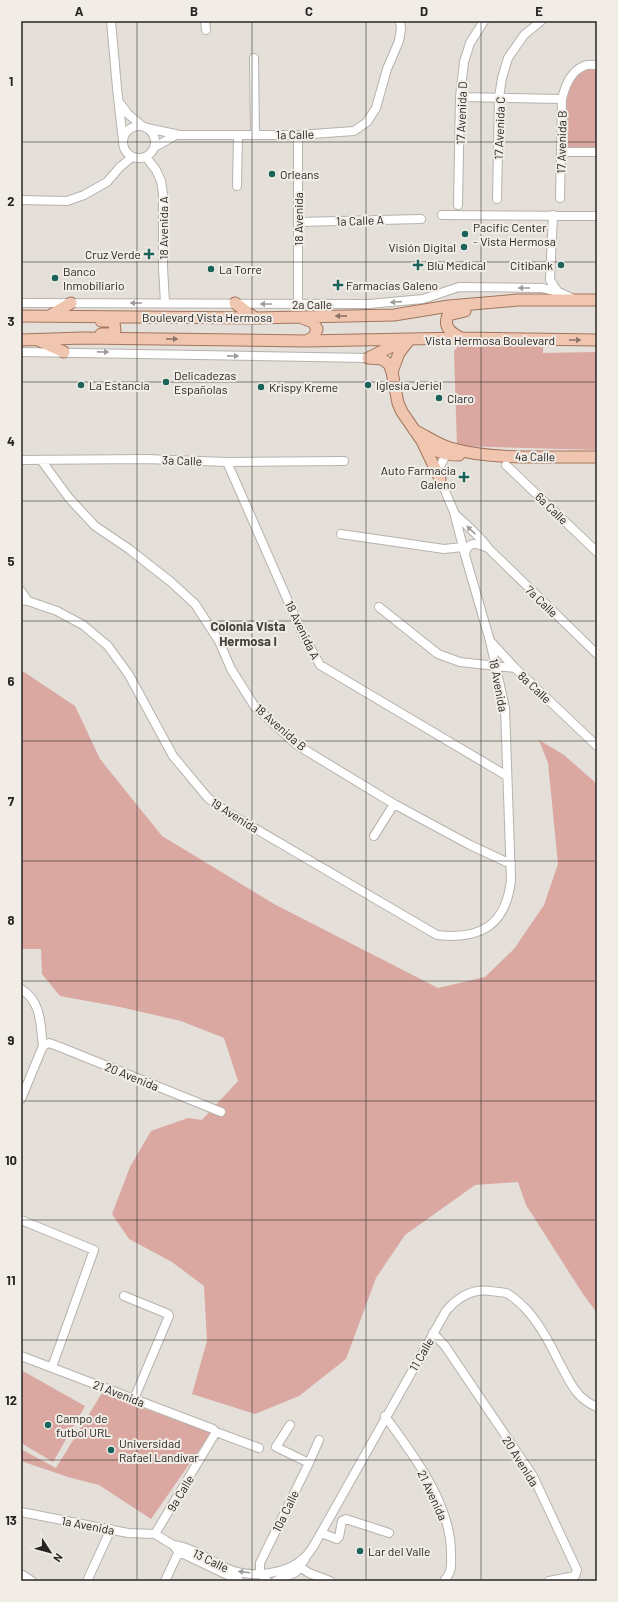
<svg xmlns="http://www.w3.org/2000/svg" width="618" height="1602" font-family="Barlow,sans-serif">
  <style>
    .green { fill: #daa7a1 }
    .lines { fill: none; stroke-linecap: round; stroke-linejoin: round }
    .minor-casing { stroke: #b7b2ac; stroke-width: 10 }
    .major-casing { stroke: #a3755c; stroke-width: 13 }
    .minor { stroke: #fff; stroke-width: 8 }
    .major { stroke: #f0c6b0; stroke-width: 11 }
    .oneway { fill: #9e9d9c }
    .oneway2 { fill: #8c766a }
    .grid { fill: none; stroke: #272523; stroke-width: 1; stroke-opacity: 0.55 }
    .poi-dot { fill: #19635a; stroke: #f1ece6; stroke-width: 1.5 }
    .labels { text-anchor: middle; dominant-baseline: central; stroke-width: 4; stroke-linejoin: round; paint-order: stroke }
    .street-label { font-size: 12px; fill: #272523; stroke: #f1ece6 }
    .poi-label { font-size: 12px; fill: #272523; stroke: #f1ece6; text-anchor: start }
    .neighbourhood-label { font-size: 13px; font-weight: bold; fill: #44403c; stroke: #f1ece6 }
    .neatline { fill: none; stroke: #272523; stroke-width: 1.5 }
    .grid-label { font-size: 13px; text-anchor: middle; font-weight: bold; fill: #272523 }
  </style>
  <rect width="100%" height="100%" fill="#e4dfd9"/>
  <path class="green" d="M597,66V151H563L566,87L584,67Z
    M459,345H543V353L597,352V450L457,446L454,351Z
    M21,670L75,706L100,759L162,836L274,904L438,988L485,977L514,949L544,905L558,864L548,763L539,740L564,755L597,784V1313L583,1294L526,1205L518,1182L475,1185L405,1235L376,1278L346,1359L299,1396L255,1414L192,1394L207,1341L204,1286L172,1262L129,1239L112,1214L130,1167L151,1131L188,1118L202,1120L238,1081L224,1038L181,1021L120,1007L60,996L42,974L41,949H21Z
    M21,1370L85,1406L53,1462L21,1443Z
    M102,1393L211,1433L151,1519L99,1485L68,1477L21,1461V1449L56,1468Z"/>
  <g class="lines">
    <defs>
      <path id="minor" d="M111,21L117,88L123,141
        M205,21L206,30
        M254,58L255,135
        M460,97L562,99
        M119,102L128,114L142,126
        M123 142a16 16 0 1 1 32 0a16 16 0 1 1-32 0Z
        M147,128L180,135H298L354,131L367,122L376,108L387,69L399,41L401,29L400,21
        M298,135V304
        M155,147L176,135
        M562,152H597
        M146,157L156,170L161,181L163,194V267L165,303
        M237,186L238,135
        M560,198L562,99C565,86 571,71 584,66C587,64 593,65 597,65
        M497,199L499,97L502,78L508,58L524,35L541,21
        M21,200L67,201L84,195L107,182L120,167L132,157
        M458,205L460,97L464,62L470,43L484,21
        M442,215L597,216
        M553,215L550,280L558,292
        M298,222L421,219
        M21,303L369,304L423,299L459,287L542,288L559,292L574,299
        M21,352L368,358
        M21,460L146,459L227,462L344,461
        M41,460L69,498L95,526L129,549L171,582L195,604L219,641L231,669L255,707L297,745L394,804L470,845L511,864
        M227,462L303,635L320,665L507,776
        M506,465L597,552
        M455,514C465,524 481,537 488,548L597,654
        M341,534L444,549L463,547
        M465,554C468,541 476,543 486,547
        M21,591L28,601
        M21,600L28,601L57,611L83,625L108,646L129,675L173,756L208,798L227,812L437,935C481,940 506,925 511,880L505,708L490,641L465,555L454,512L440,479V466L446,455
        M379,607L438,654L460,662L515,668L597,746
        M491,642L515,668
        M374,836L394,804
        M21,989C42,1002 40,1024 43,1046
        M43,1046L49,1043L60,1047L221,1112
        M21,1099L43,1046
        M21,1220L94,1250L52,1367
        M124,1296L168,1314L169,1316L134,1399
        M433,1333L445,1346L533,1476L577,1570L575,1576L549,1581
        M21,1356L213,1429L216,1432L259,1448
        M385,1416C413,1455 451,1503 451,1553C451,1566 453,1570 444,1581
        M290,1425L276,1447L309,1463
        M21,1512L128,1533L155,1534L173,1545L179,1552L240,1581
        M321,1533L337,1539L339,1537L342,1521L346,1519L389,1533
        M155,1534L216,1432
        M173,1545C192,1547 209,1560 226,1568C250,1579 287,1575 305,1557C312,1551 316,1541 321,1533L446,1311C457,1298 472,1288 491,1291C495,1292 501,1292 506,1293C513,1296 519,1302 525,1308C539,1323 550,1343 559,1362C570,1381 575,1398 597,1407
        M297,1565L309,1573L330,1581
        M21,1574L32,1581
        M87,1581L111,1529
        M165,1581L181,1547
        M267,1581L260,1573V1563L309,1463L319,1440
        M276,1581L296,1572L305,1559"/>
      <path id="major" d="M235,303L255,318
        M51,315L71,303
        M21,316L255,318L394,315L449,306L518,300H597
        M302,318L313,322L317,329L314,337L306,341
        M101,321H110L114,323L115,330L111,334H101
        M461,338C451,333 443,327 448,315L465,311
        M21,340L83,338L306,341L461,338L597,340
        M40,341L64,352
        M370,357L403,341
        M368,358L382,359L389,364L392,372L398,403L402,412L422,441L440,479
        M392,372L399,353L409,340
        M414,430C426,436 437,444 450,448C494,461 551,456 597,457
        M422,441C434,451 444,455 459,455"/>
    </defs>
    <use href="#minor" class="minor-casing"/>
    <use href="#major" class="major-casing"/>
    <use href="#minor" class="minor"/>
    <use href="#major" class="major"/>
  </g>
  <defs><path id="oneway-solid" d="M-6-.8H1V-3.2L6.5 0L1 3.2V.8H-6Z"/></defs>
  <g class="oneway">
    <use href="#oneway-solid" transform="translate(524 288) rotate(-180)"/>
    <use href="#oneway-solid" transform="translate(396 302) rotate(176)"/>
    <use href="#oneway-solid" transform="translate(136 303) rotate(180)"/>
    <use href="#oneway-solid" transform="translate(266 304) rotate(-180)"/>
    <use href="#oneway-solid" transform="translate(103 352) rotate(1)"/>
    <use href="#oneway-solid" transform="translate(233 356) rotate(1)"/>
    <use href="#oneway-solid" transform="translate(471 530) rotate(-137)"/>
    <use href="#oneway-solid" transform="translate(244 1572) rotate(-173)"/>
  </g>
  <g class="oneway2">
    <use href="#oneway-solid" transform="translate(341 316) rotate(179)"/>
    <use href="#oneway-solid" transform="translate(172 339) rotate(1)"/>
    <use href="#oneway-solid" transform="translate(575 340)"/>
  </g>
  <path class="grid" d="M137,21V1581M252,21V1581M366,21V1581M481,21V1581M21,142H597M21,262H597M21,382H597M21,501H597M21,621H597M21,741H597M21,861H597M21,981H597M21,1101H597M21,1220H597M21,1340H597M21,1460H597"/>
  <g class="poi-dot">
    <circle cx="272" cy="174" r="4"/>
    <circle cx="465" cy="234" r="4"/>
    <circle cx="464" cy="247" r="4"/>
    <path d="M147 248h4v4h4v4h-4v4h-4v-4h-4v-4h4z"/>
    <path d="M416 259h4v4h4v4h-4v4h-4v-4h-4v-4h4z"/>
    <circle cx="561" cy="265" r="4"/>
    <circle cx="211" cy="269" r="4"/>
    <circle cx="55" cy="278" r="4"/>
    <path d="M336 279h4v4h4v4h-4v4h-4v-4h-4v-4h4z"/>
    <circle cx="166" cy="382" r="4"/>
    <circle cx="81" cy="385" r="4"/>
    <circle cx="368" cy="385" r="4"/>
    <circle cx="261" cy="387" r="4"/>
    <circle cx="439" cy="398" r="4"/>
    <path d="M462 471h4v4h4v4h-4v4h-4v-4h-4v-4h4z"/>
    <circle cx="48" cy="1425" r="4"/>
    <circle cx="111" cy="1450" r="4"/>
    <circle cx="360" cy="1551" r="4"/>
  </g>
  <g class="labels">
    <g class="street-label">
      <text transform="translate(461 113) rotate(-88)">17 Avenida D</text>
      <text transform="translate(499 128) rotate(-88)">17 Avenida C</text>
      <text transform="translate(295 134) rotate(-1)">1a Calle</text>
      <text transform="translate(561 142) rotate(-89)">17 Avenida B</text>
      <text transform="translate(298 219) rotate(-90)">18 Avenida</text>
      <text transform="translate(360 220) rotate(-2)">1a Calle A</text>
      <text transform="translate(163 228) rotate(-90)">18 Avenida A</text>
      <text x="312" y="304">2a Calle</text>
      <text x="207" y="317">Boulevard Vista Hermosa</text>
      <text x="490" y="340">Vista Hermosa Boulevard</text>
      <text transform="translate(535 456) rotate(1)">4a Calle</text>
      <text transform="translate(182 460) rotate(2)">3a Calle</text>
      <text transform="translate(552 508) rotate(44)">6a Calle</text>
      <text transform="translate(542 601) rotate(44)">7a Calle</text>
      <text transform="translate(303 630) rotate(64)">18 Avenida A</text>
      <text transform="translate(499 685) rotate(79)">18 Avenida</text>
      <text transform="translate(535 687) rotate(43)">8a Calle</text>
      <text transform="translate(281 727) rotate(41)">18 Avenida B</text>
      <text transform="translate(235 815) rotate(32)">19 Avenida</text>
      <text transform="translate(132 1076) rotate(22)">20 Avenida</text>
      <text transform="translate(421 1354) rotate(-60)">11 Calle</text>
      <text transform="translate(119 1393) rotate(21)">21 Avenida</text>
      <text transform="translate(521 1461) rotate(58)">20 Avenida</text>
      <text transform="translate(180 1493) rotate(-59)">9a Calle</text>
      <text transform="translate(433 1495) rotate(65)">21 Avenida</text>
      <text transform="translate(285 1511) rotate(-64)">10a Calle</text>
      <text transform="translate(88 1525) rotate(11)">1a Avenida</text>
      <text transform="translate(211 1560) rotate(26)">13 Calle</text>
    </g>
    <g class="poi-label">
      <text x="280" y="174">Orleans</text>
      <text x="473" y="227">Pacific Center<tspan x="473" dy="14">- Vista Hermosa</tspan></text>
      <text x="456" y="247" text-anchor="end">Visión Digital</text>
      <text x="141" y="254" text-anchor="end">Cruz Verde</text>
      <text x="427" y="265">Blu Medical</text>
      <text x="553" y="265" text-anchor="end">Citibank</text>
      <text x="219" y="269">La Torre</text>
      <text x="63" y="271">Banco<tspan x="63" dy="14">Inmobiliario</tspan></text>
      <text x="346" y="285">Farmacias Galeno</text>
      <text x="174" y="375">Delicadezas<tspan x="174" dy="14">Españolas</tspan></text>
      <text x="89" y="385">La Estancia</text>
      <text x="376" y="385">Iglesia Jeriel</text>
      <text x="269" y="387">Krispy Kreme</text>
      <text x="447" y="398">Claro</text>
      <text x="456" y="470" text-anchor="end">Auto Farmacia<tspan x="456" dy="14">Galeno</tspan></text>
      <text x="56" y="1418">Campo de<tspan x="56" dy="14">futbol URL</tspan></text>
      <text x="119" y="1443">Universidad<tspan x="119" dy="14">Rafael Landívar</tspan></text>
      <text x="368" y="1551">Lar del Valle</text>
    </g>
    <g class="neighbourhood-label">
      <text x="248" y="626">Colonia Vista<tspan x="248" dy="15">Hermosa I</tspan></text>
    </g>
  </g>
  <rect width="618" height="1602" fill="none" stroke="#f1ece6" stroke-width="44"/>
  <g transform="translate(50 1552) rotate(126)" stroke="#f1ece6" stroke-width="3" paint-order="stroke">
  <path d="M0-3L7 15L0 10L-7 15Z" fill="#272523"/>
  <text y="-6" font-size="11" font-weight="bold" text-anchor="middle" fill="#272523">N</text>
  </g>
  <rect x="22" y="22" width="574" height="1558" class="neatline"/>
  <g class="grid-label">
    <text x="79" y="16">A</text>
    <text x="194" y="16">B</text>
    <text x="309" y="16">C</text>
    <text x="424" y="16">D</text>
    <text x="539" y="16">E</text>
    <text x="11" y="86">1</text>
    <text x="11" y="206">2</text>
    <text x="11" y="326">3</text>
    <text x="11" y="446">4</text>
    <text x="11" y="566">5</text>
    <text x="11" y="686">6</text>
    <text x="11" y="806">7</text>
    <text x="11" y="925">8</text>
    <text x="11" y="1045">9</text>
    <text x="11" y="1165">10</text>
    <text x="11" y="1285">11</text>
    <text x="11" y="1405">12</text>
    <text x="11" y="1525">13</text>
  </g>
</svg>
